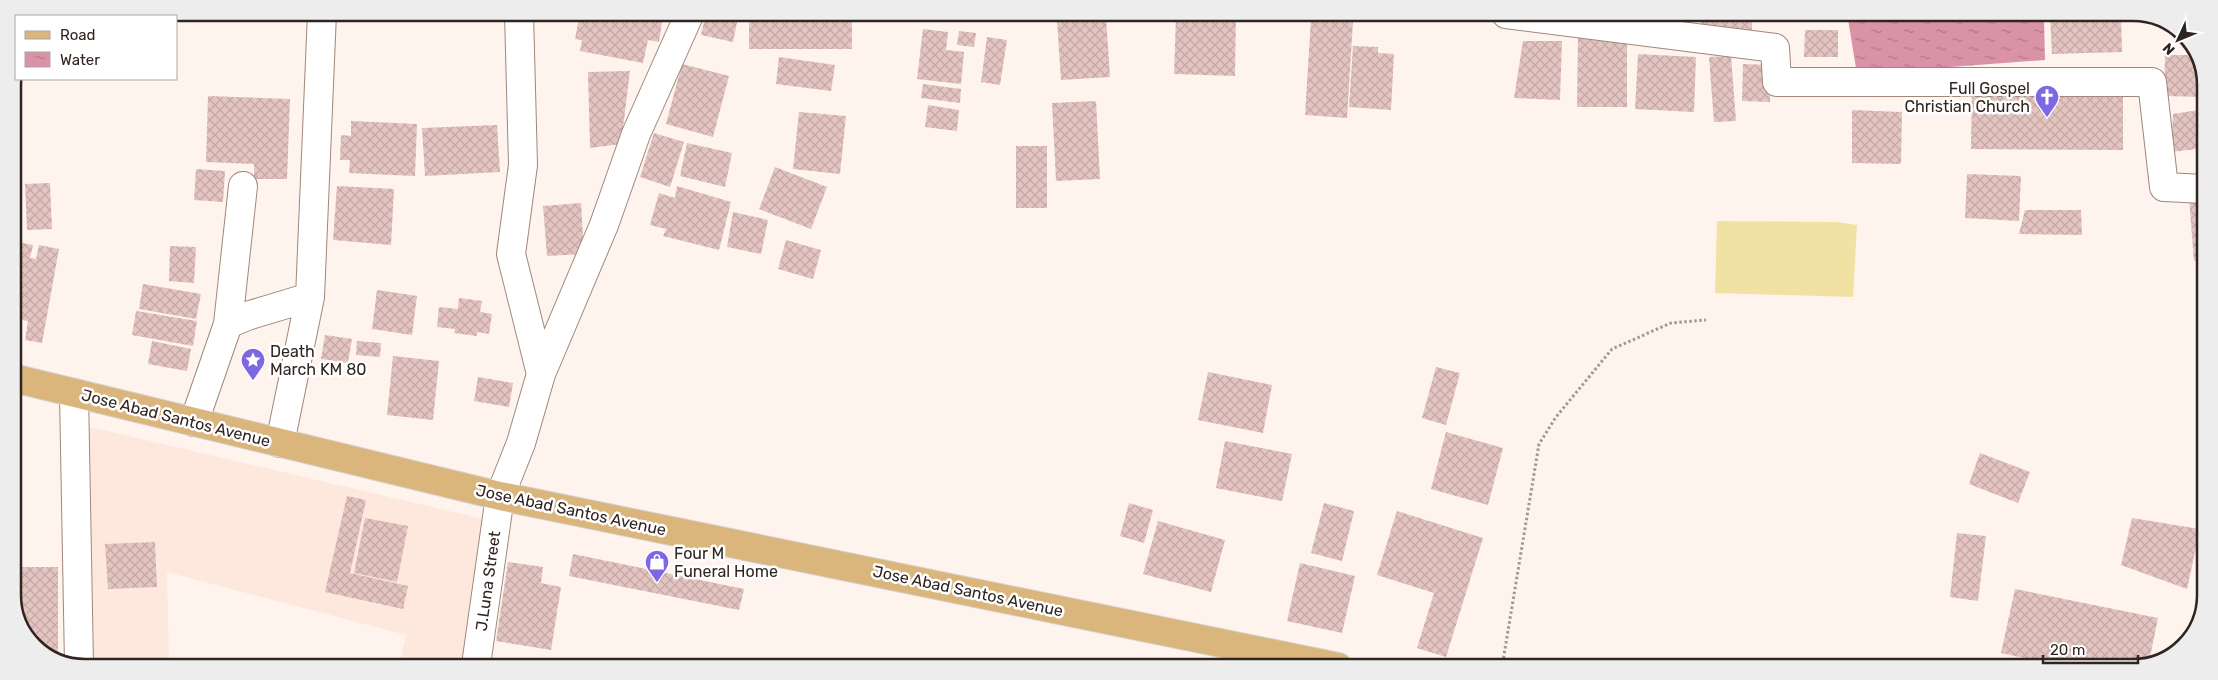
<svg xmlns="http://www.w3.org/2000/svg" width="2218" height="680" font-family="Rubik,sans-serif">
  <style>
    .built { fill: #fee8dd }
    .grass { fill: #f1e2a3 }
    .water { fill: url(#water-ripples) }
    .building { fill: url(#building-cross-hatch) }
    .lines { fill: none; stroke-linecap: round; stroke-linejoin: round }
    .minor-casing { stroke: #a0877a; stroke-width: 30 }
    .major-casing { stroke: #d5d3d2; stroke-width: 30 }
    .path { stroke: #a39792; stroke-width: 3; stroke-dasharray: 2.5 2.5; stroke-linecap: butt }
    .minor { stroke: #fff; stroke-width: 28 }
    .major { stroke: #dab57c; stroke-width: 28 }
    .labels { text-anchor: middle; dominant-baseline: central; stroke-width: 5; stroke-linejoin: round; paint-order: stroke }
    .poi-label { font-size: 16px; fill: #2f241f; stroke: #fff; text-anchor: start }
    .street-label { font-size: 16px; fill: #2f241f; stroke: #fff }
    .rim { fill: none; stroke: #2f241f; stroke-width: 2.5 }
  </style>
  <defs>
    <pattern id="water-ripples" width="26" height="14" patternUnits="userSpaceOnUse" patternTransform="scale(1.25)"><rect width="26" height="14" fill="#da92a7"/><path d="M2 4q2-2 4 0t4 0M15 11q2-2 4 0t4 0" fill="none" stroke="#b17787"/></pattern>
    <pattern id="building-cross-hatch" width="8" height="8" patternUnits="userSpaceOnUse" patternTransform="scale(1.25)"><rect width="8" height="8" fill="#e4c4c1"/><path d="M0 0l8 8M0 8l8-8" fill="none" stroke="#c4a8a5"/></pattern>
  </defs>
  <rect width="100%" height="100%" fill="#fff3ee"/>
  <path class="built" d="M82,425L488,520L471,665H399L406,635L167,572L169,665H90Z"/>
  <path class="grass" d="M1717,221L1836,222L1857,225L1853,297L1715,293Z"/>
  <path class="water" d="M2044,17L2045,60L1857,74L1848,19Z"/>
  <path class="building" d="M580,13H653L663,16L659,42L648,40L643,63L580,51L582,40L575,39Z
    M706,13H739L733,42L701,35Z
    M749,13H852V49H749Z
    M1176,14H1236L1235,76L1174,74Z
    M1701,14L1752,15V31H1701Z
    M2121,15L2122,52L2052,54L2050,16Z
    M1106,17L1110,77L1061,80L1057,20Z
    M1311,18L1353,21L1347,118L1305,115Z
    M923,29L948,32L946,50L964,52L961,84L917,79Z
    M1805,30H1838V57H1804Z
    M959,31L976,33L974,47L957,45Z
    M1578,36L1627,37V107H1577Z
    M987,37L1007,40L1000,85L981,82Z
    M1523,41H1562L1560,100L1514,98Z
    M1353,46L1378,47V53L1394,54L1391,110L1349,107Z
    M1638,54L1696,57L1694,112L1635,109Z
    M2165,55H2195L2205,80V97L2164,96Z
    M1731,56L1736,121L1714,122L1709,57Z
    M779,57L835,65L831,91L776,84Z
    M682,64L729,76L713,137L666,124Z
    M1743,64L1771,65L1770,102L1742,101Z
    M630,71L621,144L590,148L588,72Z
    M923,84L961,89L960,103L921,98Z
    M1972,85L2123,87V150L1971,149Z
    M208,96L290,99L287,179H254V164L206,162Z
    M1096,101L1100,179L1056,181L1052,103Z
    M928,105L959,110L957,131L925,127Z
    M2205,109V148L2171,152L2173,114Z
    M1852,110L1902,112L1901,164L1852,163Z
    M799,112L846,116L840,174L793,169Z
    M351,121L417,124L415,176L349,173L350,160H340L341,135L351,136Z
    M497,125L500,172L425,176L422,128Z
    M654,133L684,142L670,187L640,177Z
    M687,143L732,153L725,187L680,176Z
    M1016,146H1047V208H1016Z
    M775,167L827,187L811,229L759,209Z
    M196,169L225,171L223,202L194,200Z
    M1967,174L2021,176L2019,221L1965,218Z
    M50,183L52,229L27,230L25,184Z
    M337,186L394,189L391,245L333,240Z
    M677,186L731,202L719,250L663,236L666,229L650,225L659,193L675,198Z
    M2205,197V260L2194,261L2189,198Z
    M581,203L584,254L547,256L543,206Z
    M2025,210H2081L2082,235L2019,234Z
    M733,212L768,220L761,254L727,247Z
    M786,240L821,250L813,279L778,269Z
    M13,241L33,245L30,258L36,259L39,245L59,249L42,343L25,340L28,321L15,319L13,328Z
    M170,246L196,247L194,283L169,281Z
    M143,284L201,294L196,319L139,309Z
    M377,290L417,296L412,335L372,329Z
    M459,298L482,301L480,312L492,314L489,334L477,332V336L454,333L455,329L437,327L439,307L458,309Z
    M136,311L197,321L193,346L132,335Z
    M325,335L352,339L348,363L321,359Z
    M152,341L191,349L187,371L148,364Z
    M357,341L381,343L380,357L356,355Z
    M393,356L439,361L433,420L387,415Z
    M1436,367L1460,373L1446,425L1422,418Z
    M1208,372L1272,385L1263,433L1198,420Z
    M478,377L513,383L509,407L474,401Z
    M1446,432L1503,448L1488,505L1431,489Z
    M1225,441L1292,454L1282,501L1216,488Z
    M1980,453L2030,472L2018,503L1969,484Z
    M347,496L366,500L350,573L408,586L403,609L325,592Z
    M1129,503L1153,510L1144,543L1120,536Z
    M1324,503L1354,511L1342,561L1311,553Z
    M1397,511L1483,538L1446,657L1417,648L1434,593L1377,575Z
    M365,518L408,526L397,582L354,573Z
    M2132,518L2200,529L2187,589L2121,565Z
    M1158,521L1225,540L1211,592L1143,574Z
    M1957,533L1986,536L1978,601L1950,597Z
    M155,542L157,587L108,589L105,544Z
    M573,554L744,589L739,610L569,576Z
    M508,562L543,567L541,583L561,587L551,650L496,641Z
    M1300,563L1355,576L1342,633L1287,621Z
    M13,567H58V660L30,643L13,600Z
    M2015,589L2158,618L2149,662L2133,667H2064L2001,653Z"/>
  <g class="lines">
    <defs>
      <path id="minor" d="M519,13L523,165L511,254L541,374
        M1506,14L1775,48L1777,82H2152L2164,187L2205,189
        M228,324L247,316L310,297L322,13
        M74,393L79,665
        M194,422L228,324L243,186
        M280,443L310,297
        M476,665L500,496L521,443L541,374L604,225L636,134L690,13"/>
      <path id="major" d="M13,378L500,496L1338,667"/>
    </defs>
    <use href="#minor" class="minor-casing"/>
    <use href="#major" class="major-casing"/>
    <path class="path" d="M1499,667L1503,661L1539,444L1556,417L1612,349L1671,323L1706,320"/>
    <use href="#minor" class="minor"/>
    <use href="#major" class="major"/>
  </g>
  <defs>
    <symbol id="church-pin" viewBox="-11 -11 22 30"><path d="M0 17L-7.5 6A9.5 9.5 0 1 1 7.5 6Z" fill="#7e67e2" stroke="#fff"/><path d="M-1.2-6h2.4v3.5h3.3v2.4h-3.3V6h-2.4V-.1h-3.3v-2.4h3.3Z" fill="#fff"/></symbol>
    <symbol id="sight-pin" viewBox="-11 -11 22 30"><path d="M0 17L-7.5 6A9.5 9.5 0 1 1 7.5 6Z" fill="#7e67e2" stroke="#fff"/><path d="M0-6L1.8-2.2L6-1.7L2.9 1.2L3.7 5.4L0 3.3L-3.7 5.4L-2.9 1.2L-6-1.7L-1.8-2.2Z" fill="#fff"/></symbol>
    <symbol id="shop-pin" viewBox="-11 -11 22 30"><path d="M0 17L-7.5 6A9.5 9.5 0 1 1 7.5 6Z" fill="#7e67e2" stroke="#fff"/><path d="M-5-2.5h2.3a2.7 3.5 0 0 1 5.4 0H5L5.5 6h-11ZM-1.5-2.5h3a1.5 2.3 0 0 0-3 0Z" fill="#fff"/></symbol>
  </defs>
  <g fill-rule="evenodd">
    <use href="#church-pin" x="2033" y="83" width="28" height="38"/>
    <use href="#sight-pin" x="239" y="346" width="28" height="38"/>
    <use href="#shop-pin" x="643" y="548" width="28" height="38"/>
  </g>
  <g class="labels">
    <g class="poi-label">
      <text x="2030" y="88" text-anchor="end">Full Gospel<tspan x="2030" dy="18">Christian Church</tspan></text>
      <text x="270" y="351">Death<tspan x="270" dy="18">March KM 80</tspan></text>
      <text x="674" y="553">Four M<tspan x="674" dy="18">Funeral Home</tspan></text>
    </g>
    <g class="street-label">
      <text transform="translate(176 418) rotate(14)">Jose Abad Santos Avenue</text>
      <text transform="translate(571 510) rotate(12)">Jose Abad Santos Avenue</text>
      <text transform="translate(488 581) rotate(-82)">J.Luna Street</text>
      <text transform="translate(968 591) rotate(12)">Jose Abad Santos Avenue</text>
    </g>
  </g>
  <path d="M0 0H2218V680H0ZM85 21H2133A64 64 0 0 1 2197 85V595A64 64 0 0 1 2133 659H85A64 64 0 0 1 21 595V85A64 64 0 0 1 85 21Z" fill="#eeeded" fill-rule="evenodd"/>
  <path class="rim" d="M85 21H2133A64 64 0 0 1 2197 85V595A64 64 0 0 1 2133 659H85A64 64 0 0 1 21 595V85A64 64 0 0 1 85 21Z"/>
  <rect x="15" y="15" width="162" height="65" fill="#ffffff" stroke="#aca7a5"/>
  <rect x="25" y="31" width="25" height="8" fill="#dab57c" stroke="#aca7a5"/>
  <text x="60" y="40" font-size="15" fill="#2f241f">Road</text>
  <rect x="25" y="52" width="25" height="15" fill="url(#water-ripples)" stroke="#aca7a5"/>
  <text x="60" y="65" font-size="15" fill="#2f241f">Water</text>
  <g transform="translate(2178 40) rotate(226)" stroke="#ffffff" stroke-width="4" paint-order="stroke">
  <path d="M0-4L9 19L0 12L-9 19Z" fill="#2f241f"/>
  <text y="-8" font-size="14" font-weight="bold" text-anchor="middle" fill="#2f241f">N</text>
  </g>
  <path d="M2043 655v8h95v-8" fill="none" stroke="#2f241f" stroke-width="2.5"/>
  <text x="2050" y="655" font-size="15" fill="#2f241f" stroke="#ffffff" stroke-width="4" paint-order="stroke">20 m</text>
</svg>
